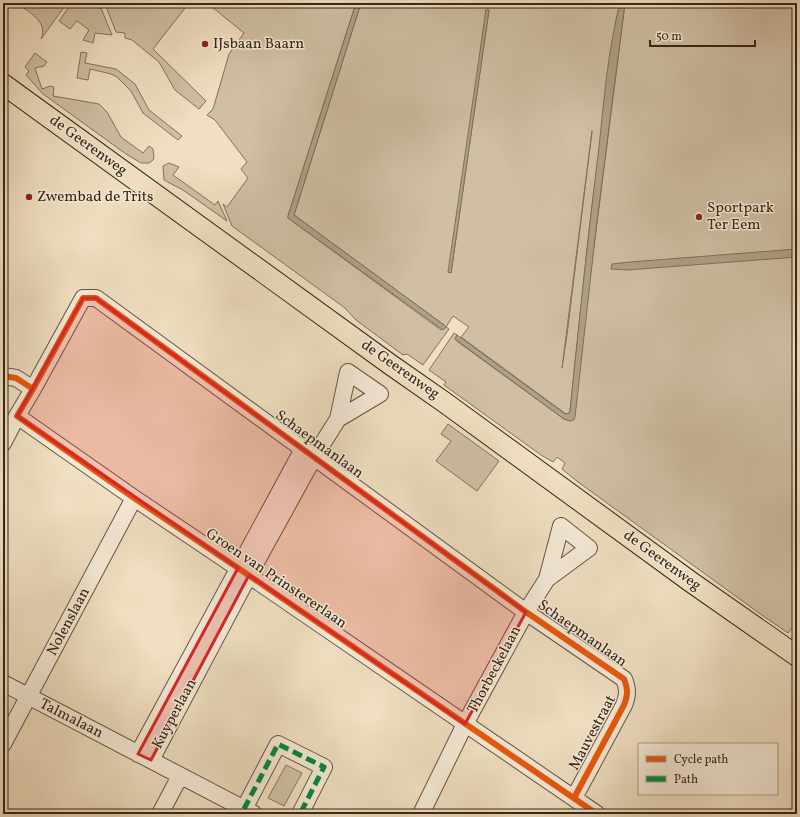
<svg xmlns="http://www.w3.org/2000/svg" width="800" height="817" font-family="Vollkorn,serif">
  <style>
    .green { fill: #d0bfa5; stroke: #82725e; fill-rule: evenodd }
    .water { fill: #b0a088; stroke: #7f6f5b }
    .lines { fill: none; stroke-linecap: round; stroke-linejoin: round }
    .minor-casing { stroke: #645442; stroke-width: 18 }
    .major-casing { stroke: #352518; stroke-width: 22 }
    .minor { stroke: #f5ead7; stroke-width: 16 }
    .major { stroke: #f0dfc2; stroke-width: 20 }
    .quiet { stroke: #00873e; stroke-width: 5; stroke-dasharray: 10 5; stroke-linecap: butt }
    .cycleway-casing { stroke: #f5ead7; stroke-width: 8 }
    .cycleway { stroke: #e8590c; stroke-width: 6 }
    .marked { fill: #d62828; fill-opacity: 0.2; stroke: #d62828; stroke-width: 3; stroke-linejoin: round }
    .poi-dot { fill: #8f2418; stroke: #f5ead7; stroke-width: 1.5 }
    .labels { text-anchor: middle; dominant-baseline: central; stroke-width: 3; stroke-linejoin: round; paint-order: stroke }
    .poi-label { font-size: 15px; fill: #352518; stroke: #f5ead7; text-anchor: start }
    .street-label { font-size: 15px; fill: #352518; stroke: #f5ead7 }
  </style>
  <rect width="100%" height="100%" fill="#f0dfc2"/>
  <filter id="stains"><feTurbulence type="fractalNoise" baseFrequency=".005" numOctaves="4"/><feColorMatrix values="0 0 0 0 .2 0 0 0 0 .09 0 0 0 0 .02 0 0 0 .5 -.17"/></filter>
  <radialGradient id="worn" r=".72"><stop offset=".6" stop-color="#630" stop-opacity="0"/><stop offset="1" stop-color="#630" stop-opacity=".3"/></radialGradient>
  <path class="green" d="M16,3H67L41,39C49,22 28,11 16,3Z
    M108,3H189L153,49L206,101L199,109L175,90L159,62L132,40L125,38V33L116,32L107,9Z
    M207,3H356L288,216V218L441,330L444,325L294,215L361,3H620L616,20L589,230L570,411L569,413L566,414L461,337L469,327L453,316L446,327L449,329L423,365L407,354L403,355L356,320L345,308L232,226L223,204L227,207L248,178L241,169L247,162L215,120L207,115L213,109L229,54L244,33ZM486,10H489L451,273ZM592,131L567,335L562,368Z
    M625,3H797V632L792,628L788,633L759,613L578,482L562,469L565,463L557,457L553,462L541,455L444,385L446,382L429,370L454,333L457,335L455,339L458,342L564,419L570,421L590,278Z
    M71,4L101,8L112,35L95,33L93,43L83,40L89,30L77,21L70,29L59,21Z
    M81,52L87,53L85,63L116,69L135,84L149,110L182,136L178,140L143,113L131,91L117,77L111,74L90,69L88,80L77,78Z
    M35,53L47,62L44,66L35,68L42,89L50,86L54,87L53,96L99,104L107,112L121,137L143,153L149,146L153,149L154,157L153,160L149,163H141L126,154L43,94L26,75L29,71L25,67Z
    M169,163L179,167L173,175L215,205L218,201L227,221L183,190L164,180L163,166Z
    M448,424L499,461L477,491L436,461L451,441L441,434Z
    M286,765L302,773L284,806L268,798Z"/>
  <path class="water" d="M356,3H361L294,215L444,325L446,327L443,330L288,218V216Z
    M620,3H625L596,229L575,417L574,420L570,421L564,419L455,339L457,335L565,414L569,413L570,411C579,323 588,235 599,147C604,99 608,50 620,3Z
    M486,10H489L451,273L448,272Z
    M797,249V257L627,270L611,269L612,264L630,262Z"/>
  <g class="lines">
    <defs>
      <path id="minor" d="M3,376L16,378L33,389L17,416L134,498L238,568L597,814
        M33,389L83,298H96L526,612L624,679C628,689 628,695 624,705L574,798
        M3,443L17,416
        M3,683L254,814
        M3,744L134,498
        M138,754L303,449
        M151,760L249,575L314,457L338,419L348,372L380,394L338,419
        M244,809L278,744L324,767L300,814
        M160,814L180,776
        M421,814L465,724L526,612L547,579L561,526L589,548L547,579"/>
      <path id="major" d="M3,84L391,365L444,402L691,582L797,656"/>
    </defs>
    <use href="#minor" class="minor-casing"/>
    <use href="#major" class="major-casing"/>
    <use href="#minor" class="minor"/>
    <use href="#major" class="major"/>
    <path class="quiet" d="M244,809L278,744L324,767L300,814"/>
    <defs>
      <path id="cycleway" d="M3,376L16,378L33,389L17,416L134,498L238,568L597,814
        M33,389L83,298H96L526,612L624,679C628,689 628,695 624,705L574,798"/>
    </defs>
    <use href="#cycleway" class="cycleway-casing"/>
    <use href="#cycleway" class="cycleway"/>
  </g>
  <path class="marked" d="M83,298H96L526,612L465,724L249,575L151,760L138,754L238,568L17,416Z"/>
  <g class="poi-dot">
    <circle cx="205" cy="44" r="4"/>
    <circle cx="29" cy="197" r="4"/>
    <circle cx="699" cy="217" r="4"/>
  </g>
  <g class="labels">
    <g class="poi-label">
      <text x="213" y="44">IJsbaan Baarn</text>
      <text x="37" y="197">Zwembad de Trits</text>
      <text x="707" y="208">Sportpark<tspan x="707" dy="17">Ter Eem</tspan></text>
    </g>
    <g class="street-label">
      <text transform="translate(88 146) rotate(36)">de Geerenweg</text>
      <text transform="translate(400 370) rotate(35)">de Geerenweg</text>
      <text transform="translate(319 445) rotate(36)">Schaepmanlaan</text>
      <text transform="translate(662 561) rotate(36)">de Geerenweg</text>
      <text transform="translate(276 579) rotate(34)">Groen van Prinstererlaan</text>
      <text transform="translate(69 622) rotate(-62)">Nolenslaan</text>
      <text transform="translate(582 634) rotate(35)">Schaepmanlaan</text>
      <text transform="translate(495 670) rotate(-62)">Thorbeckelaan</text>
      <text transform="translate(175 714) rotate(-62)">Kuyperlaan</text>
      <text transform="translate(71 719) rotate(27)">Talmalaan</text>
      <text transform="translate(593 733) rotate(-62)">Mauvestraat</text>
    </g>
  </g>
  <rect width="800" height="817" fill="none" stroke="#f0dfc2" stroke-width="16"/>
  <rect x="4" y="4" width="792" height="809" fill="none" stroke="#352518" stroke-width="2"/>
  <rect x="8" y="8" width="784" height="801" fill="none" stroke="#352518"/>
  <rect x="638" y="743" width="140" height="52" fill="#f5ead7" stroke="#a89b8b"/>
  <rect x="646" y="756" width="20" height="6" fill="#e8590c" stroke="#a89b8b"/>
  <text x="674" y="763" font-size="12" fill="#352518">Cycle path</text>
  <rect x="646" y="776" width="20" height="6" fill="#00873e" stroke="#a89b8b"/>
  <text x="674" y="783" font-size="12" fill="#352518">Path</text>
  <path d="M650 40v6h105v-6" fill="none" stroke="#352518" stroke-width="2"/>
  <text x="656" y="40" font-size="12" fill="#352518" stroke="#f5ead7" stroke-width="3" paint-order="stroke">50 m</text>
  <rect width="100%" height="100%" filter="url(#stains)"/>
  <rect width="100%" height="100%" fill="url(#worn)"/>
</svg>
